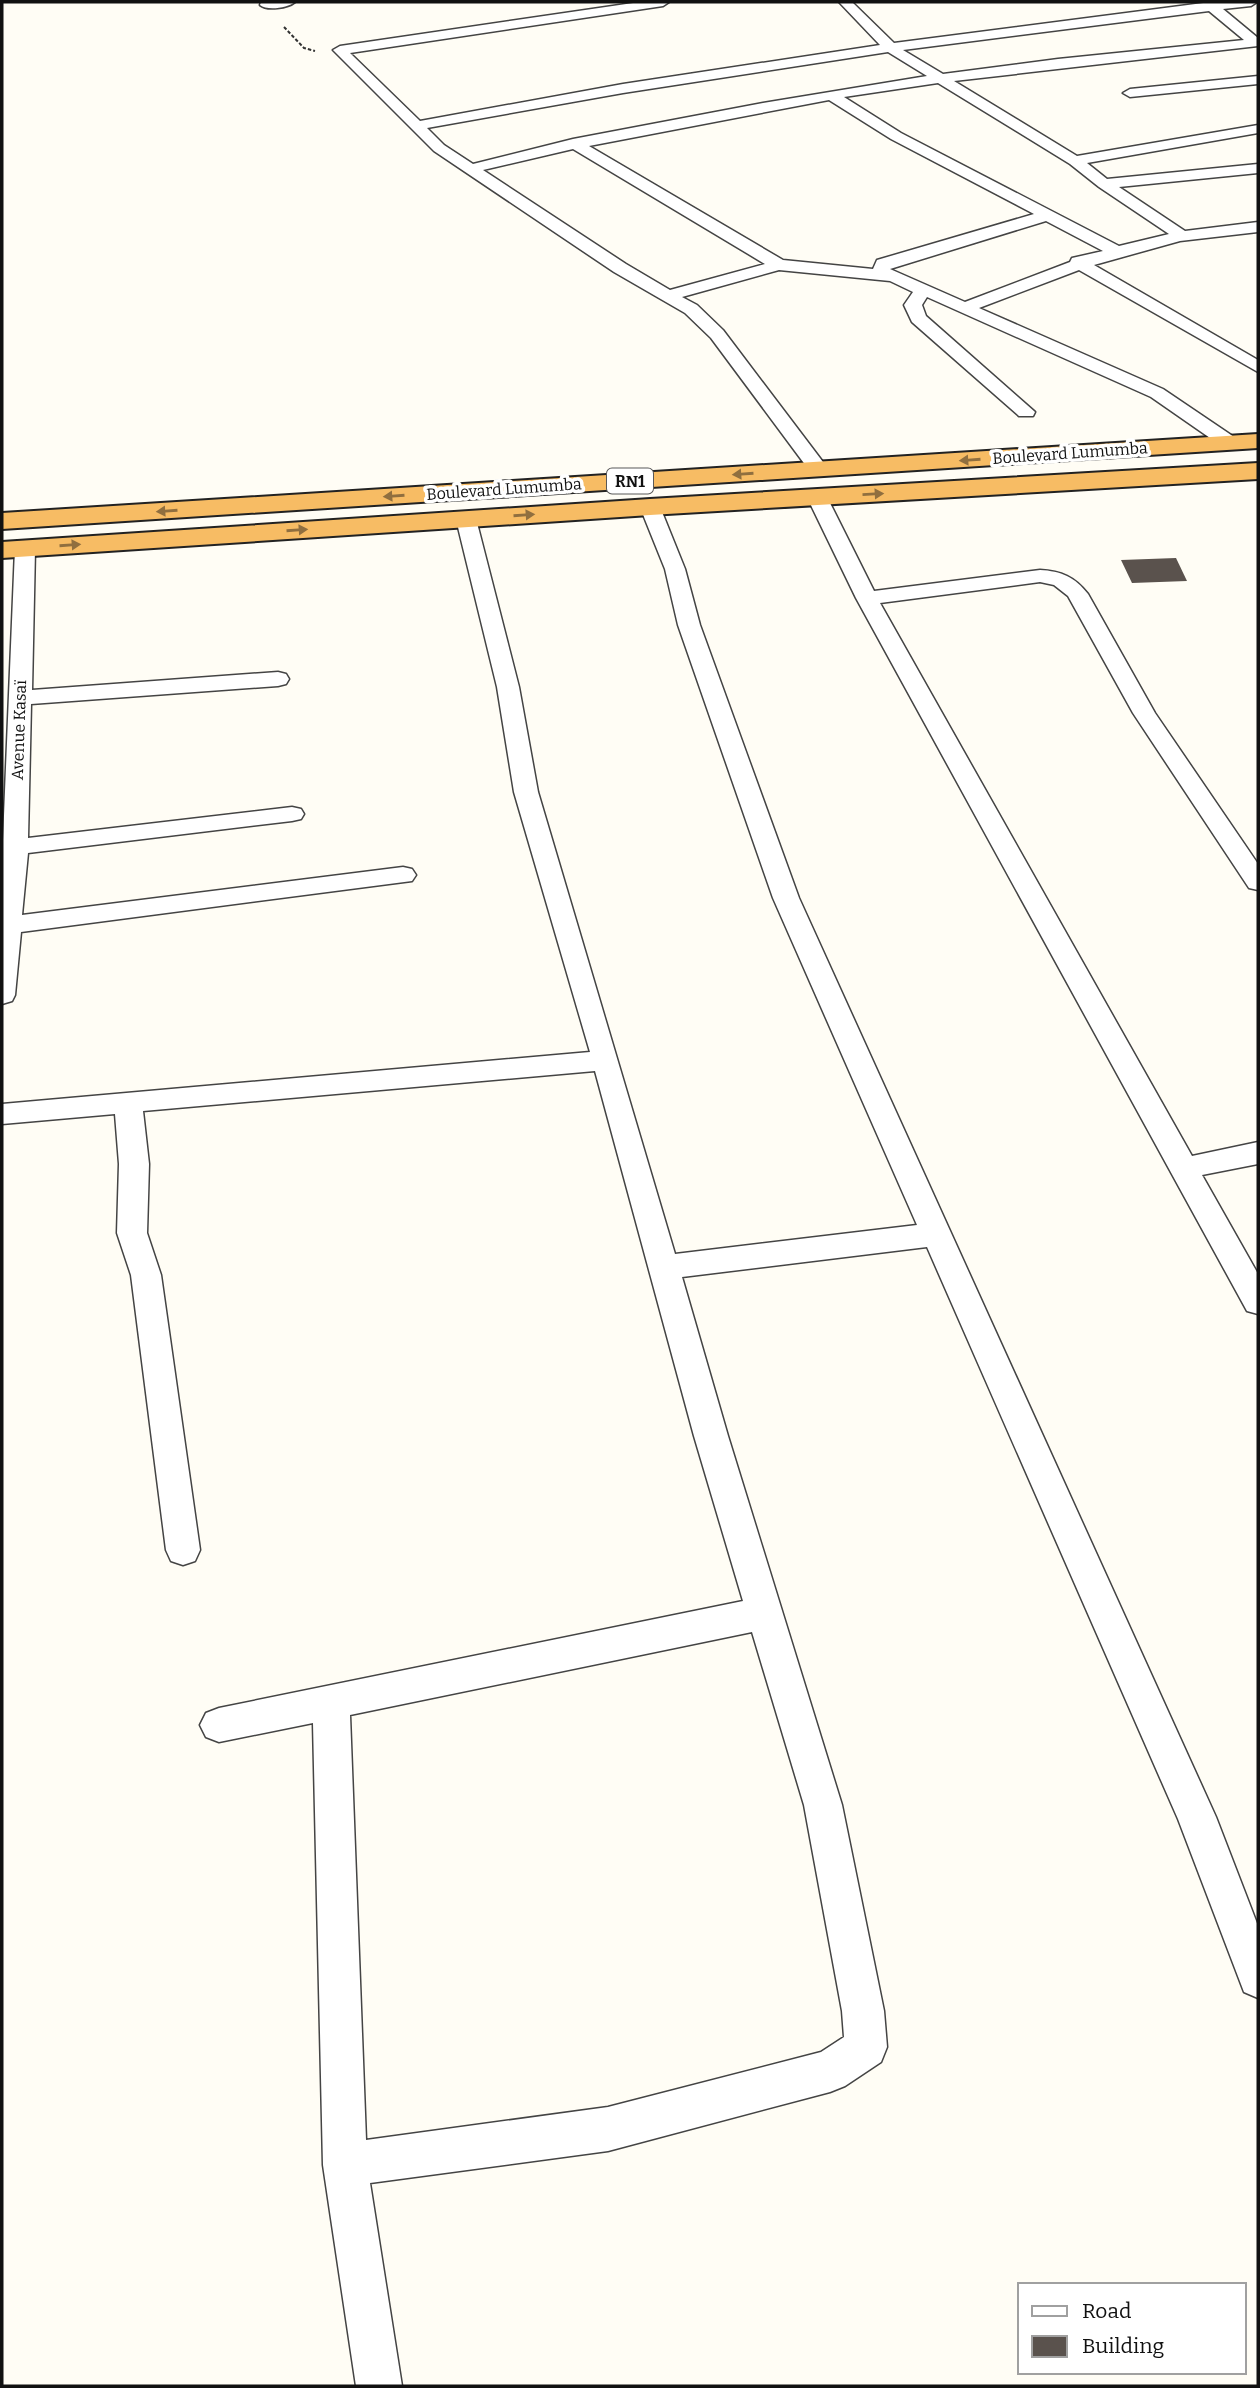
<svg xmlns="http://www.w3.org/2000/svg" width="1260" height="2388" font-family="Bitter,serif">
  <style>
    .building { fill: #5a524d }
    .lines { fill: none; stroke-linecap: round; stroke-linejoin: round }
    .minor-casing { stroke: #444; stroke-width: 3 }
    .trunk-casing { stroke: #222; stroke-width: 4 }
    .path { stroke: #333; stroke-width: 2; stroke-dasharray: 3.5 2; stroke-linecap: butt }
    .minor { fill: #fff; fill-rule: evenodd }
    .trunk { fill: #f7bc64; fill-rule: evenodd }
    .oneway { fill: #906f3f }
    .labels { text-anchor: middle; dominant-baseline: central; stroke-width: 7; stroke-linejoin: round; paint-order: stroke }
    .far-street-label { font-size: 16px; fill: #111; stroke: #fff }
    .shield { fill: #fff; stroke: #585858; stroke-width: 2 }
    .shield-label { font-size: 16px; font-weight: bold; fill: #111 }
  </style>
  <rect width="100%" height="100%" fill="#fffdf5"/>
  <path class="building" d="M1176,558L1187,581L1132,583L1121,560Z"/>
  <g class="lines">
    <defs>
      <path id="minor" d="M261,2H295C288,8 267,11 260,5Z
        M640,2H669L663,6L350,53L420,121L623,84L880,45L839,2H852L894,43L1211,2H1257L1251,6L1223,9L1258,38V46L954,81L1077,156L1258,125V133L1087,163L1107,179L1258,164V173L1119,187L1185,231L1258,222V232L1180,241L1094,265L1258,360V372L1079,270L979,308L1163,389L1237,439L1240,443L1237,447H1223L1151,397L927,297L922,305L926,316L1035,412L1033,416H1019L912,322L904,305L913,292L890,281L779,270L682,297L697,305L723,330L829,470L819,476L812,474L711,338L685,313L614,272L434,151L333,50L340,46ZM1209,11L1244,40L1058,59L943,74L903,50ZM888,52L927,76L763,103L573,139L473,164L444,145L427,128L623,93ZM938,83L1070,164L1099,187L1169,234L1119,246L901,133L844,97ZM829,100L891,139L1034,214L877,260L873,269L783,260L589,146ZM573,149L765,264L670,290L626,264L483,170ZM1046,221L1103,251L1072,258L1070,262L965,302L890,269Z
        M1258,76V84L1130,97L1123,93L1130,89Z
        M817,491L824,493L827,497L874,591L1040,570C1061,571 1075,577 1088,594L1155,713L1258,864V890L1249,888L1133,713L1068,596L1054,585L1040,582L880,603L1192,1156L1258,1142V1164L1202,1175L1258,1274V1314L1247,1311L856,598L807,497L810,493Z
        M650,501L657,503L660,507L685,569L700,625L799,898L1216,1817L1258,1926V1998L1244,1992L1178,1819L927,1247L682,1277L728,1436L842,1805L884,2011L887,2047L881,2062L845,2086L830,2092L608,2151L370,2183L402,2386H356L323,2165L313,1723L219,1742L206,1737L200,1725L206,1713L219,1708L743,1601L694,1436L595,1071L143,1111L149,1164L147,1233L161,1275L200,1550L195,1561L183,1565L171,1561L166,1550L131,1275L117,1233L119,1164L115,1114L2,1124V1104L590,1052L514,792L497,687L456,519L459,515H473L476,519L519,687L538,792L675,1254L917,1225L773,898L678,625L665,569L640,507L643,503ZM752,1632L804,1805L842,2011L844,2037L821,2052L608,2107L366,2140L350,1715Z
        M25,543L32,545L35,549L32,690L278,672L286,674L289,679L286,684L278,686L31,704L28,838L292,807L301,809L304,814L301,819L292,821L28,853L22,915L403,867L412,869L416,875L412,881L21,932L15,995L12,1001L2,1004V864L15,549L18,545Z"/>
      <path id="trunk" d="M1258,434V448L2,529V513Z
        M1258,463V479L650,515L2,558V542L650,499Z"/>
    </defs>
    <use href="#minor" class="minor-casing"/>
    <use href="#trunk" class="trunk-casing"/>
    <path class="path" d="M284,27L304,48L315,51"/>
    <use href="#minor" class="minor"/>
    <use href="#trunk" class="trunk"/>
  </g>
  <defs><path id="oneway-solid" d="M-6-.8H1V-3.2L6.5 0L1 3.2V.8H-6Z" transform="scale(1.75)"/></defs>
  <g class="oneway">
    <use href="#oneway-solid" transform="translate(970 460) rotate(176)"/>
    <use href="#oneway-solid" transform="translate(743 474) rotate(176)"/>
    <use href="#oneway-solid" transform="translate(873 494) rotate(-3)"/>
    <use href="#oneway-solid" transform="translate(394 496) rotate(176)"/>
    <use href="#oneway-solid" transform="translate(167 511) rotate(176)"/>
    <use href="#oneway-solid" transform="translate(524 515) rotate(-4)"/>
    <use href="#oneway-solid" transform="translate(297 530) rotate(-4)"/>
    <use href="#oneway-solid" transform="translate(70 545) rotate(-4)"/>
  </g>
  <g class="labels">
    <g class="far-street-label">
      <text transform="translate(1070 453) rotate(-4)">Boulevard Lumumba</text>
      <text transform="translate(504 489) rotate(-4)">Boulevard Lumumba</text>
      <text transform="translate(19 730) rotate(-88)">Avenue Kasaï</text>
    </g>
    <rect class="shield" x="607" y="468.5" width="46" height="25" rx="5"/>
    <g class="shield-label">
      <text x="630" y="481">RN1</text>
    </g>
  </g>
  <rect width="1260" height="2388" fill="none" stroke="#111111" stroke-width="7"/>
  <rect x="1018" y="2283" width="228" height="91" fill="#ffffff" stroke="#a0a0a0" stroke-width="2"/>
  <rect x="1032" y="2306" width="35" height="10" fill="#ffffff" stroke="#a0a0a0" stroke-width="2"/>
  <text x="1082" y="2318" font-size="21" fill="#111111">Road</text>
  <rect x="1032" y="2336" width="35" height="21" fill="#5a524d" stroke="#a0a0a0" stroke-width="2"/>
  <text x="1082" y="2353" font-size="21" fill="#111111">Building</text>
</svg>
